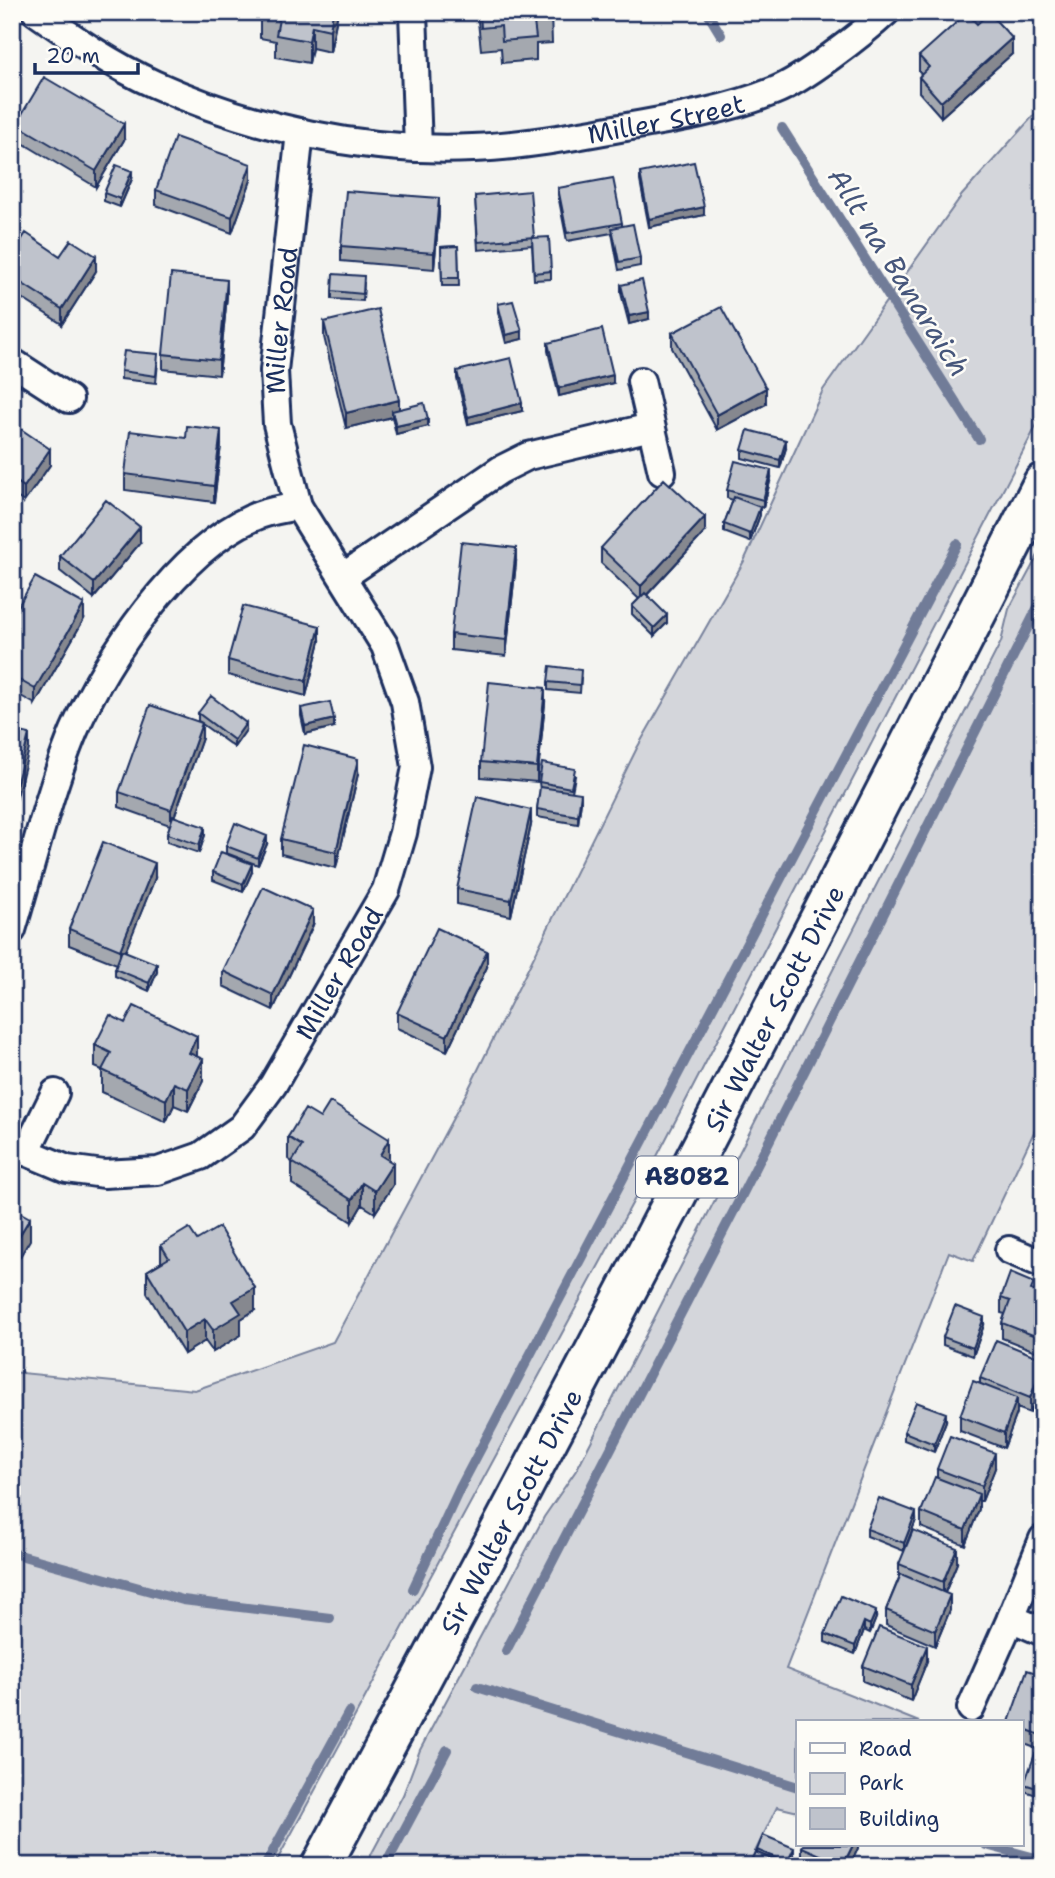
<svg xmlns="http://www.w3.org/2000/svg" width="1055" height="1878" font-family="'Shantell Sans',sans-serif">
  <style>
    .green { fill: #d4d6db; stroke: #78829c; stroke-width: 2 }
    .lines { fill: none; stroke-linecap: round; stroke-linejoin: round }
    .stream { stroke: #717c98; stroke-width: 10 }
    .minor-casing { stroke: #1b2f5e; stroke-width: 32 }
    .primary-casing { stroke: #1b2f5e; stroke-width: 44 }
    .minor { stroke: #fdfcf7; stroke-width: 26 }
    .primary { stroke: #fdfcf7; stroke-width: 38 }
    .wall { fill: #a4a8af; stroke: #1b2f5e; stroke-width: 2 }
    .shaded-wall { fill: #86888f; stroke: #1b2f5e; stroke-width: 2 }
    .building { fill: #bfc3cc; stroke: #1b2f5e; stroke-width: 2 }
    .labels { text-anchor: middle; dominant-baseline: central; stroke-width: 5; stroke-linejoin: round; paint-order: stroke }
    .shield { fill: #fdfcf7; stroke: #5f6c8c; stroke-width: 2 }
    .shield-label { font-size: 24px; font-weight: bold; fill: #1b2f5e }
    .street-label { font-size: 26px; fill: #1b2f5e; stroke: #fdfcf7 }
    .water-label { font-size: 28px; font-style: italic; fill: #46567b; stroke: #fdfcf7 }
  </style>
  <rect width="100%" height="100%" fill="#f4f4f1"/>
  <filter id="ink" filterUnits="userSpaceOnUse"><feTurbulence type="fractalNoise" baseFrequency=".0143" numOctaves="2"/><feDisplacementMap in="SourceGraphic" scale="14" xChannelSelector="R" yChannelSelector="G"/><feConvolveMatrix kernelMatrix="1 2 1 2 8 2 1 2 1" color-interpolation-filters="sRGB"/></filter>
  <g filter="url(#ink)">
    <path class="green" d="M1043,105L1042,415L640,1189L274,1866H12V1372L195,1390L333,1342L468,1090L637,748L744,561L823,390L962,195Z
      M1043,546V1113L973,1261L949,1252L786,1669L919,1722H798V1812L777,1807L748,1866H365L403,1795L420,1750L544,1517L577,1469L1001,642L1009,609Z"/>
    <g class="lines">
      <path class="stream" d="M707,12L721,35
        M782,128L979,439
        M12,1553L183,1600L330,1618
        M413,1589L460,1488L957,544
        M506,1651L740,1199L1040,603
        M477,1687L798,1787
        M986,1845L1043,1860
        M265,1866L349,1712
        M385,1866L447,1750"/>
      <defs>
        <g id="minor">
          <path id="s1" d="M36,12C73,38 112,65 154,84C252,128 365,153 473,148C522,146 571,137 620,128C672,119 724,111 774,91C803,80 862,34 886,12"/>
          <path d="M413,12L418,148"/>
          <path d="M12,362L69,399"/>
          <path d="M641,381L662,472"/>
          <path d="M344,576L500,470L528,456L651,427"/>
          <path d="M12,930C31,867 49,791 74,731C106,658 178,551 252,518C266,511 284,509 298,506"/>
          <path id="s2" d="M12,1146L67,1169L104,1174L158,1171L201,1156L242,1127L273,1085L386,890L403,833L416,767L405,702L385,646L298,506L277,424L274,371L300,132"/>
          <path d="M26,1152L55,1093"/>
          <path d="M1009,1250L1043,1264"/>
          <path d="M1043,1539L1011,1618L1043,1632"/>
          <path d="M971,1708L1011,1618"/>
        </g>
        <g id="primary">
          <path id="s3" d="M321,1866C568,1408 807,947 1043,483"/>
        </g>
      </defs>
      <use href="#minor" class="minor-casing"/>
      <use href="#primary" class="primary-casing"/>
      <use href="#minor" class="minor"/>
      <use href="#primary" class="primary"/>
    </g>
    <path class="wall" d="M338,12L330,52L312,48L309,63L276,57V41L260,38V16Z
      M477,12H551L552,43L536,44V60L502,63L501,48L481,50Z
      M977,24L1012,54L941,117L919,92V77L921,74L919,72V56Z
      M16,124L124,140L96,187L16,139Z
      M640,173L704,215L649,227L640,181Z
      M132,179L120,207L104,201V193Z
      M251,180L232,233L156,205V190Z
      M558,188L622,223V226L640,258V266L619,270L612,233L567,241L558,195Z
      M475,196L534,238L551,271V279L534,280L532,245L478,250Z
      M439,214L434,269L341,261V246Z
      M458,246L459,286H442L441,247Z
      M12,254L60,256L96,271L62,324L12,292Z
      M364,283L363,301L332,299V291Z
      M621,285L649,319L629,324L621,293Z
      M227,296L219,375L163,369V354Z
      M498,304L522,339L506,343L498,312Z
      M324,322L399,409L428,426L396,434L392,417L346,428L324,337Z
      M672,333L766,404L717,430L672,348Z
      M548,343L613,383L559,396L548,351Z
      M158,362L156,383L121,379V371Z
      M457,371L522,411L468,424L457,379Z
      M12,423L50,465L24,502L12,494Z
      M186,438L221,445L214,502L125,490V474Z
      M786,448L780,468L742,458V450Z
      M771,478L763,508L758,506L760,515L750,542L724,532V524L733,500L727,498V490Z
      M705,532L647,595L667,623L654,636L632,614V606L639,599L601,563V548Z
      M140,543L94,598L60,571V556Z
      M516,563L506,656L451,650V634Z
      M12,617L84,619L35,704L12,691Z
      M320,641L306,696L228,675V660Z
      M581,678L580,693L548,690V682Z
      M545,703L537,782L481,777V762Z
      M301,708L334,727L305,734L301,716Z
      M198,713L246,730L234,747L202,724V738L174,817L205,835L199,853L167,842V834L170,825L119,807V792L200,722L198,721Z
      M358,774L336,868L281,854V839Z
      M575,776L572,792L581,801L578,824L537,817V809L540,790L539,782Z
      M531,825L511,916L457,904V889Z
      M267,844L258,865L226,853V846Z
      M213,872H252L243,892L213,880Z
      M155,878L125,951L157,972L149,991L115,976V969L117,964L69,945V929Z
      M313,925L273,1010L223,986V971Z
      M487,967L447,1051L397,1028V1013Z
      M125,1023L197,1057L203,1081L188,1111L174,1105L166,1122L102,1092V1070L95,1067V1045Z
      M288,1137L389,1161L393,1185L375,1213L362,1205L352,1222L292,1184V1162L288,1159Z
      M197,1240L255,1310L241,1319V1335L213,1352L205,1341L184,1354L147,1293V1271L161,1262V1245Z
      M1034,1291L1043,1294V1354L1002,1338V1323L1005,1314L1001,1313V1298Z
      M984,1325L973,1356L943,1345V1337Z
      M1043,1359V1380L1030,1413L1017,1408V1413L1004,1448L960,1431V1416L980,1384V1378Z
      M946,1421L934,1452L904,1440V1432Z
      M995,1468L982,1501H979V1509L965,1545L921,1527V1512L937,1478V1469Z
      M916,1520L904,1551L867,1536V1529Z
      M957,1563L945,1593L950,1610L935,1646L886,1625V1610L899,1578V1564Z
      M876,1618L870,1633L864,1630L855,1654L825,1642V1634Z
      M927,1661L911,1701L863,1681V1666Z
      M1043,1675V1751L1022,1743V1722Z
      M1043,1757V1788L1040,1796L1024,1791V1784Z
      M858,1845V1848L850,1866H810L802,1862V1847Z
      M757,1850L794,1856L789,1866H749L757,1852Z"/>
    <path class="shaded-wall" d="M333,12H338L330,52V30Z
      M312,26V48L309,63V41Z
      M1012,38V54L941,117V102Z
      M124,124V140L96,187V171Z
      M251,164V180L232,233V217Z
      M132,171V179L120,207V199Z
      M439,198V214L434,269V253Z
      M704,207V215L649,227V219Z
      M96,256V271L62,324V309Z
      M227,280V296L219,375V360Z
      M649,312V319L629,324V316Z
      M522,331V339L506,343V335Z
      M613,375V383L559,396V388Z
      M766,388V404L717,430V415Z
      M399,400V415L392,411V417L346,428V413Z
      M522,403V411L468,424V417Z
      M428,419V426L396,434V426Z
      M221,430V445L214,502V486Z
      M786,440V448L780,468V460Z
      M50,449V465L24,502V487Z
      M771,470V478L763,508V500Z
      M760,507V515L750,542V534Z
      M705,517V532L641,601V586Z
      M140,527V543L94,598V583Z
      M516,548V563L506,656V640Z
      M84,604V619L35,704V689Z
      M667,615V623L654,636V628Z
      M320,626V641L306,696V681Z
      M545,688V703L537,782V767Z
      M334,719V727L305,734V726Z
      M202,723V738L171,826V810Z
      M246,723V730L234,747V740Z
      M29,734V749L12,817V802Z
      M358,759V774L336,868V852Z
      M581,793V801L578,824V816Z
      M531,810V825L511,916V900Z
      M205,827V835L199,853V845Z
      M267,836V844L258,865V858Z
      M155,863V878L120,965V950Z
      M252,864V872L243,892V884Z
      M313,910V925L273,1010V995Z
      M487,951V967L447,1051V1036Z
      M157,964V972L149,991V983Z
      M197,1036V1058L189,1053Z
      M203,1059V1081L188,1111V1089Z
      M174,1083V1105L166,1122V1100Z
      M389,1139V1161L380,1155Z
      M393,1163V1185L375,1213V1191Z
      M362,1183V1205L352,1222V1200Z
      M15,1193V1215L12,1219V1197Z
      M30,1218V1240L12,1270V1248Z
      M255,1288V1310L241,1319V1335L213,1352V1330L233,1301Z
      M984,1317V1325L973,1356V1348Z
      M205,1319V1341L184,1354V1332Z
      M1043,1365V1380L1030,1413V1398Z
      M1017,1398V1413L1004,1448V1433Z
      M946,1413V1421L934,1452V1444Z
      M995,1453V1468L982,1501V1486Z
      M979,1494V1509L965,1545V1530Z
      M916,1512V1520L904,1551V1543Z
      M957,1548V1563L943,1597V1582Z
      M950,1595V1610L935,1646V1631Z
      M876,1611V1618L870,1633V1625Z
      M864,1622V1630L855,1654V1646Z
      M927,1646V1661L911,1701V1685Z
      M1043,1780V1788L1040,1796V1789Z
      M853,1845H858V1848L850,1866H843Z
      M794,1848V1856L789,1866H787V1863Z"/>
    <path class="building" d="M260,12H333L330,30L312,26L309,41L276,35L279,19L260,16Z
      M480,12H551L552,21L534,22L536,38L502,41L501,26L481,28Z
      M967,13L977,24L989,13L1012,38L941,102L919,77L929,67L919,56Z
      M44,77L124,124L96,171L16,124Z
      M175,137L251,164L232,217L156,190Z
      M694,162L704,207L649,219L640,173Z
      M116,165L132,171L120,199L104,193Z
      M613,178L622,223L567,233L558,188Z
      M346,191L439,198L434,253L341,246Z
      M530,191L534,237L478,242L475,196Z
      M633,224L640,258L619,262L612,228Z
      M26,233L60,256L71,240L96,256L62,309L12,277V254Z
      M549,237L551,271L534,273L532,238Z
      M458,246L459,278H442L441,247Z
      M171,274L227,280L219,360L163,354Z
      M333,274L364,276L363,294L332,291Z
      M642,280L649,312L629,316L621,285Z
      M513,301L522,331L506,335L498,304Z
      M721,307L766,388L717,415L672,333Z
      M378,309L399,400L346,413L324,322Z
      M602,329L613,375L559,388L548,343Z
      M124,351L158,354L156,376L121,371Z
      M511,358L522,403L468,417L457,371Z
      M424,403L428,419L396,426L392,411Z
      M12,423L50,449L24,487L12,478Z
      M187,426L221,430L214,486L125,474L130,431L186,438Z
      M748,430L786,440L780,460L742,450Z
      M735,461L771,470L763,500L727,490Z
      M664,479L705,517L641,586L601,548Z
      M734,497L760,507L750,534L724,524Z
      M106,500L140,527L94,583L60,556Z
      M461,542L516,548L506,640L451,634Z
      M35,577L84,604L35,689L12,676V617Z
      M645,593L667,615L654,628L632,606Z
      M243,606L320,626L306,681L228,660Z
      M550,666L581,670L580,685L548,682Z
      M489,682L545,688L537,767L481,762Z
      M211,696L246,723L234,740L198,713Z
      M330,702L334,719L305,726L301,708Z
      M150,705L202,723L171,810L119,792Z
      M12,730L29,734L12,802Z
      M304,745L358,759L336,852L281,839Z
      M542,763L575,769L571,788L539,782Z
      M540,787L581,793L578,816L537,809Z
      M477,797L531,810L511,900L457,889Z
      M173,816L205,827L199,845L167,834Z
      M235,823L267,836L258,858L226,846Z
      M103,842L155,863L120,950L69,929Z
      M221,852L252,864L243,884L213,872Z
      M263,887L313,910L273,995L223,971Z
      M437,928L487,951L447,1036L397,1013Z
      M122,950L157,964L149,983L115,969Z
      M134,1006L197,1036L189,1053L203,1059L188,1089L174,1083L166,1100L102,1070L111,1053L95,1045L110,1015L125,1023Z
      M330,1102L389,1139L380,1155L393,1163L375,1191L362,1183L352,1200L292,1162L302,1146L288,1137L305,1109L320,1118Z
      M12,1208L30,1218L12,1248Z
      M219,1227L255,1288L233,1301L241,1313L213,1330L205,1319L184,1332L147,1271L169,1258L161,1245L189,1228L197,1240Z
      M1010,1273L1034,1283L1031,1290L1043,1294V1339L1002,1323L1010,1301L1001,1298Z
      M955,1306L984,1317L973,1348L943,1337Z
      M996,1340L1043,1359V1365L1030,1398L980,1378Z
      M973,1381L1017,1398L1004,1433L960,1416Z
      M916,1402L946,1413L934,1444L904,1432Z
      M950,1436L995,1453L982,1486L937,1469Z
      M935,1477L979,1494L965,1530L921,1512Z
      M879,1498L916,1512L904,1543L867,1529Z
      M913,1530L957,1548L943,1582L899,1564Z
      M901,1574L950,1595L935,1631L886,1610Z
      M841,1596L876,1611L870,1625L864,1622L855,1646L825,1634Z
      M879,1627L927,1646L911,1685L863,1666Z
      M1027,1670L1043,1675V1736L1022,1728V1722H1009Z
      M1035,1754L1043,1757V1780L1040,1789L1024,1784Z
      M763,1835L794,1848L787,1863L757,1850Z
      M803,1845H853L843,1865L802,1847Z
      M755,1852L786,1865V1866H749Z"/>
  </g>
  <g class="labels">
    <rect class="shield" x="636" y="1156.5" width="102" height="41" rx="5"/>
    <g class="shield-label">
      <text x="687" y="1177">A8082</text>
    </g>
    <g class="street-label">
      <text stroke="none"><textPath href="#s1" startOffset="662">Miller Street</textPath></text>
      <text stroke="none"><textPath href="#s2" startOffset="1130">Miller Road</textPath></text>
      <text stroke="none"><textPath href="#s2" startOffset="429">Miller Road</textPath></text>
      <text stroke="none"><textPath href="#s3" startOffset="970">Sir Walter Scott Drive</textPath></text>
      <text stroke="none"><textPath href="#s3" startOffset="402">Sir Walter Scott Drive</textPath></text>
    </g>
    <g class="water-label">
      <text transform="translate(899 272) rotate(58)">Allt na Banaraich</text>
    </g>
  </g>
  <rect width="1055" height="1878" fill="none" stroke="#fdfcf7" stroke-width="42"/>
  <rect x="21" y="21" width="1013" height="1836" fill="none" stroke="#1b2f5e" stroke-width="2.5" filter="url(#ink)"/>
  <rect x="796" y="1720" width="228" height="126" fill="#fdfcf7" stroke="#a3aaba" stroke-width="2"/>
  <rect x="810" y="1743" width="35" height="10" fill="#fdfcf7" stroke="#a3aaba" stroke-width="2"/>
  <text x="859" y="1756" font-size="21" fill="#1b2f5e">Road</text>
  <rect x="810" y="1773" width="35" height="21" fill="#d4d6db" stroke="#a3aaba" stroke-width="2"/>
  <text x="859" y="1790" font-size="21" fill="#1b2f5e">Park</text>
  <rect x="810" y="1808" width="35" height="21" fill="#bfc3cc" stroke="#a3aaba" stroke-width="2"/>
  <text x="859" y="1826" font-size="21" fill="#1b2f5e">Building</text>
  <path d="M35 63v10h103v-10" fill="none" stroke="#1b2f5e" stroke-width="3.5"/>
  <text x="46" y="63" font-size="21" fill="#1b2f5e" stroke="#fdfcf7" stroke-width="5" paint-order="stroke">20 m</text>
</svg>
